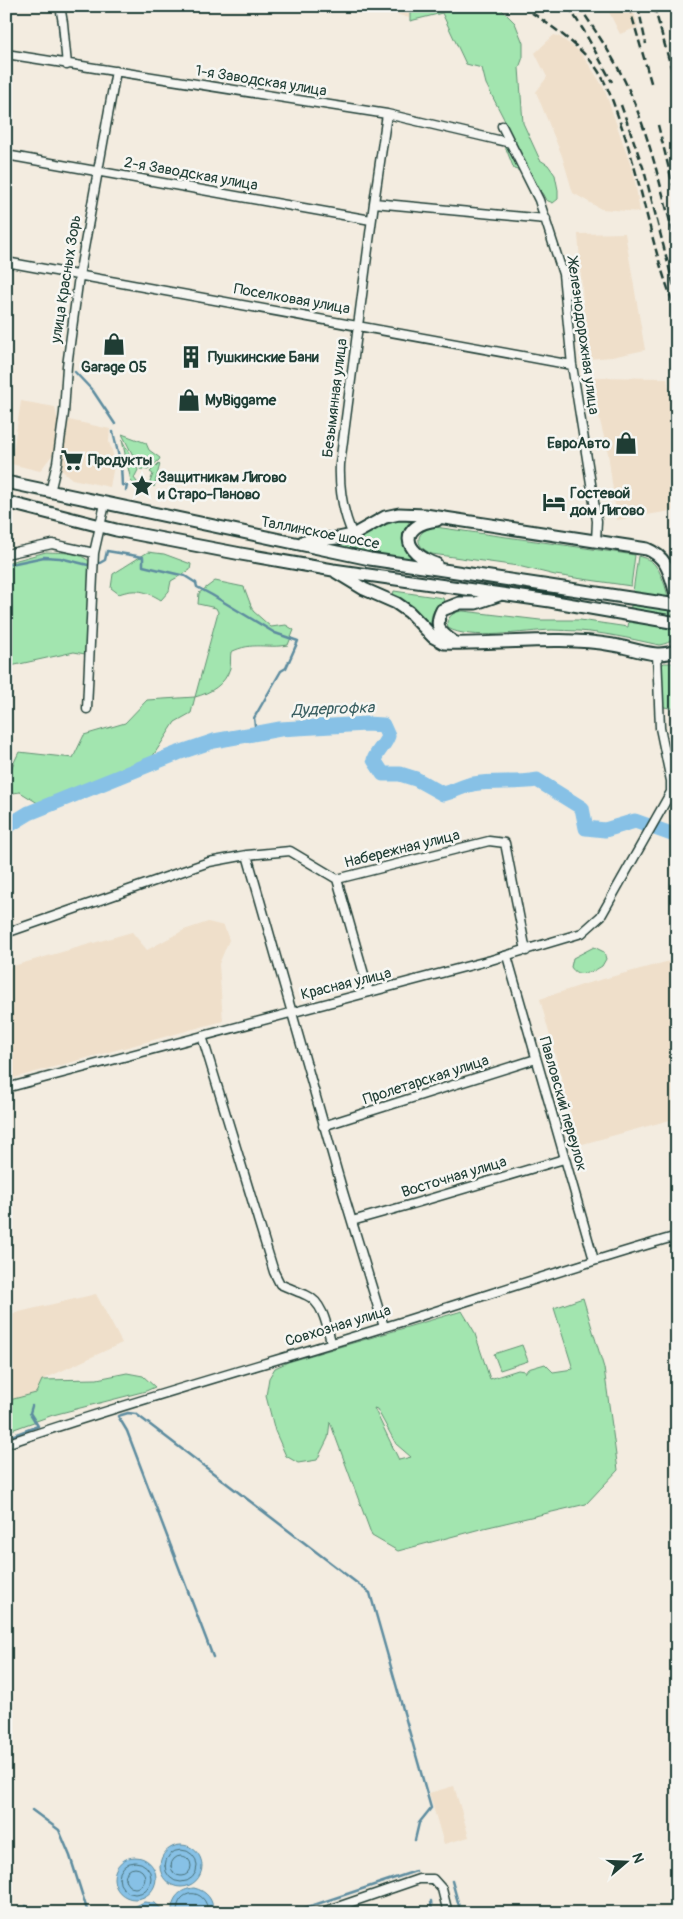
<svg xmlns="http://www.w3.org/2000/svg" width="683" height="1919" font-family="Pangolin,sans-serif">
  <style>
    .built { fill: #efdfca }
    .green { fill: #a2e5af; stroke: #609172; fill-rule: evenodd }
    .water { fill: #87c1e6; stroke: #5d8c9f }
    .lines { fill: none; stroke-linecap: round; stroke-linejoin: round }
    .shore { stroke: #49727b; stroke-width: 1 }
    .stream { stroke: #5d8c9f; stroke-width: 2.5 }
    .river { stroke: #87c1e6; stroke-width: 15 }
    .street-casing { stroke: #1f3d34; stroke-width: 11 }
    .primary-casing { stroke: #1f3d34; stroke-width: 15 }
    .street { stroke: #f6f6f2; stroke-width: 8 }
    .primary { stroke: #f6f6f2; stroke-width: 11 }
    .rail { stroke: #1f3d34; stroke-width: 2.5; stroke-dasharray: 8 4; stroke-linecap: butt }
    .labels { text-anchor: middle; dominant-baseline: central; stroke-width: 5; stroke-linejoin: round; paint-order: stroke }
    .street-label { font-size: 15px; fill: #1f3d34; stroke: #f6f6f2 }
    .poi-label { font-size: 15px; font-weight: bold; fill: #1f3d34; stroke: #f6f6f2; text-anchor: start }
    .water-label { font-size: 16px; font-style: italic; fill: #395e60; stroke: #f6f6f2 }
  </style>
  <rect width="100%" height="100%" fill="#f3ece0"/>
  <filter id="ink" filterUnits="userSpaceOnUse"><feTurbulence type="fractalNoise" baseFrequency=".02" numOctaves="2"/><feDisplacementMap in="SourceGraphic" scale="10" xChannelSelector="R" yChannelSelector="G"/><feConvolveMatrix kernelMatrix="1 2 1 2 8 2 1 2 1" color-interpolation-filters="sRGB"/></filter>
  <g filter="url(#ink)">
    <path class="built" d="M410,6L409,18L374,7V6Z
      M606,6H632L638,27L620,34Z
      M554,35L558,36L578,50L590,66L604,88L634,175L640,212L601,209L573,193L562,156L536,92L547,77L535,53Z
      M625,233L645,350L612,357L587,359L578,234Z
      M591,377L667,378L677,437V510L617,520L608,453L597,409Z
      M21,401L55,407L58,422L53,454L40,471L11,464Z
      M69,420L110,429L109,442L115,460L110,487L72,479L60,469Z
      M208,922L224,926L229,940L219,964L223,1021L6,1080V968L132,932L147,950L184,930Z
      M677,959V1118L579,1145L540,999L585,984Z
      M96,1294L122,1343L42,1380L36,1393L6,1401V1315Z
      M454,1786L469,1837L444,1844L429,1793Z"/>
    <path class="green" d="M410,6H498L515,23L523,43V57L519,68L523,123L540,160L548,165L555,175L558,190V199L553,203L546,200L531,174L514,169L505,146L508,131L504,119L486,84L482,68L466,64L442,13L410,21Z
      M122,434L146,443L149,450L160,458L159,460L148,470L140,469Z
      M122,440L138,470L134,478L137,482L136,486L131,481Z
      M159,463L160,464L154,487L150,482L153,474L150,472Z
      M401,520H410C401,540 400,538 411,558L410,560L342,547V544C363,538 379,525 401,520Z
      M435,527L635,555L631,586L555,575L518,566L432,554C413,546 415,530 435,527Z
      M46,552C62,553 80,551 91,563L85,654L74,652L6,667V563Z
      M148,552L164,554L191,564L190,570L171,581L169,591L161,600C147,591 135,588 119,594L111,588L113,574Z
      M638,556C645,558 651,560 655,565C666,578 670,608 675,624C677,638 672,643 659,645C632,639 606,633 579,631C570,631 561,630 552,630C525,631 470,641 448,628L447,622C450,614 455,612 463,611L540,620H580L628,627Z
      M215,581L244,587L253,611L271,627L286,625L294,630L288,645C266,649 253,641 231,652C230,657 231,663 230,668C225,685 210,693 195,697L191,713L175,722L149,762L41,805L20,792L6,794V779L19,752L73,758L84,735L125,723L147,700L195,697L218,612L216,608L198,604L199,593Z
      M394,591L443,598L444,601C435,606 431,613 431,623L428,625L413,608L393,595Z
      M664,663H677V709L664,707L660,692V667Z
      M594,947L604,952L606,959L602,966C593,972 578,979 571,967L573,958Z
      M583,1298L604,1368L618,1470L586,1504L484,1528L398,1551L372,1536L330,1422L328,1438L317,1460L298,1463L286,1456L275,1431L266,1396L269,1378L275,1368L288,1362L462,1311L474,1331L490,1379L518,1370L524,1371L525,1373L528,1369L545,1364L553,1372L573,1369L554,1308ZM374,1408L377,1409L396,1444L411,1457L399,1460Z
      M522,1345L528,1361L500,1370L494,1354Z
      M127,1373L143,1376L155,1387L146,1391L53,1415L6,1432V1401L36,1393L42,1380L97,1379Z"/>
    <path class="water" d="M661,826L677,831V840L656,835Z
      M160 1866a21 21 0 1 1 42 0a21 21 0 1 1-42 0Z
      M114 1878a21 21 0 1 1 42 0a21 21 0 1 1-42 0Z
      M194,1888C207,1891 214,1900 213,1913H172C171,1898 180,1889 194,1888Z
      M144,1902L155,1903L166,1913H130L134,1907Z"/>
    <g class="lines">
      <path class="shore" d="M165 1866a16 16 0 1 1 32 0a16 16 0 1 1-32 0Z
        M171 1866a10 10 0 1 1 20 0a10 10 0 1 1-20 0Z
        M119 1878a16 16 0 1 1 32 0a16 16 0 1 1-32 0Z
        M125 1878a10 10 0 1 1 20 0a10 10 0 1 1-20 0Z
        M177,1913C176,1887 208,1887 208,1913"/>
      <path class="stream" d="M58,16L61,47
        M75,372L93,391L115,424
        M113,432L121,465L122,485L127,486L126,490
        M98,564L105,560L107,551L143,557V566L185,576L196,583L197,587L212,595L275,633L298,641L286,668L281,671L254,718L256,733
        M6,565L44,557L60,558L88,565
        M6,1438L38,1426L30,1413L32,1406
        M213,1657L127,1431L118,1416L128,1413L136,1414L370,1593L431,1808L419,1823L415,1840
        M32,1810L59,1830L70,1856L88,1913
        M452,1881L461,1913
        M431,1901L432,1913
        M26,1906L28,1913
        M302,1909L416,1871
        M290,1913L291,1912"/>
      <path class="river" d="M6,827L29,813L178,753L214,741L280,729L366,724L383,725L388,736C385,745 377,751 374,760L383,774H400L416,779L443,794C454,792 464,785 473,784C494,780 516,784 537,780L582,808L586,828L605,830L635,821L677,836"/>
      <defs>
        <path id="street" d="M60,6L63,23L67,65
          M6,54L387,114L511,143
          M502,126L539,200L563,274L572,365L597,521L596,541
          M6,155L371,220
          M374,203L546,219
          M6,262L572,365
          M50,492L57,463L64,413L67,366L79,276L116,71
          M353,535C342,511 339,489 340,464L374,203L387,114
          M6,554L52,544L94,553L105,504
          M87,709L94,553
          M247,855L343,1192L384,1327
          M337,879L369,992
          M6,933L209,862L247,855L290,851L337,879L489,841L505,843L526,951
          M507,956L594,1260
          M202,1036L274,1272L280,1284C288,1288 297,1291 306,1295C323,1302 327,1326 331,1342
          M6,1088L491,960L582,933L601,916L671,792V781L660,728L657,654
          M323,1126L536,1059
          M352,1221L416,1203L564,1159
          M6,1444C131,1401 259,1366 385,1327C482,1297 579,1264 677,1236
          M320,1913L419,1879H433L442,1889L448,1913"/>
        <path id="primary" d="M6,482L370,559L677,605
          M6,502L116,530L241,554L333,570L550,601L677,623
          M304,541L338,538L353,535L385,517L399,514L425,515L647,549C669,558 670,576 677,597
          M436,564C402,552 398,525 437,520
          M336,572L364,589L396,603L409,612L433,637L444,643C501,645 557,635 613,645C633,648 658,660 677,650
          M455,643C441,633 433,628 442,610L460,603H476L499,595"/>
      </defs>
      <use href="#street" class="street-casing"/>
      <use href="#primary" class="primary-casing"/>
      <use href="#street" class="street"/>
      <use href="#primary" class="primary"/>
      <path class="rail" d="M522,6C545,22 569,37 588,58C605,76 612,99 620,122C643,184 651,251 677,312
        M568,6L584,31L612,82
        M579,6C596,32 615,59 628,88C651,139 662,194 677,248
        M629,6L652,86
        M638,6L646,44
        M654,6L677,89
        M621,105L644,170L674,287
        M658,125L677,201"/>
    </g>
  </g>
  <defs>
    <symbol id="shop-bare" viewBox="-9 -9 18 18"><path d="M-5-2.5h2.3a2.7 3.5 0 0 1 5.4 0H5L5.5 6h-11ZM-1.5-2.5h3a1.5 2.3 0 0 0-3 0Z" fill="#1f3d34" stroke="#f6f6f2" stroke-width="2.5" paint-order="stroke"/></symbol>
    <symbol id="building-bare" viewBox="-9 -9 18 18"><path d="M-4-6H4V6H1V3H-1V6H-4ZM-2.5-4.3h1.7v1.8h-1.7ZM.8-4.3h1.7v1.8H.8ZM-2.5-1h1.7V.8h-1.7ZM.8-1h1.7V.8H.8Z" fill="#1f3d34" stroke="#f6f6f2" stroke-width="2.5" paint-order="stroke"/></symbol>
    <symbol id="supermarket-bare" viewBox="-9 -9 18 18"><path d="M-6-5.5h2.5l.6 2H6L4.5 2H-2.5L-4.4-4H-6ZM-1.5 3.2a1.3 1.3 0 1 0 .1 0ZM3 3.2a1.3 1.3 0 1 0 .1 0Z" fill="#1f3d34" stroke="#f6f6f2" stroke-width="2.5" paint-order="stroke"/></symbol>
    <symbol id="sight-bare" viewBox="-9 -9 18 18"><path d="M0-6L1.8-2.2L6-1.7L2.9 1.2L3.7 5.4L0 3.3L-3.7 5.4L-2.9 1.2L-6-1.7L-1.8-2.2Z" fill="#1f3d34" stroke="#f6f6f2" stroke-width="2.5" paint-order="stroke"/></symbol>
    <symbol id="hotel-bare" viewBox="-9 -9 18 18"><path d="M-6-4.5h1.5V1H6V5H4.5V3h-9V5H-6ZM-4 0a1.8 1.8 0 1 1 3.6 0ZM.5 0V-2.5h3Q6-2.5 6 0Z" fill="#1f3d34" stroke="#f6f6f2" stroke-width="2.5" paint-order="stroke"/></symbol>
  </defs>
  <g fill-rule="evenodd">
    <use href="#shop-bare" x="98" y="328" width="32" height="32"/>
    <use href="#building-bare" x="175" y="341" width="32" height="32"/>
    <use href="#shop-bare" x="173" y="384" width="32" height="32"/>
    <use href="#shop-bare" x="610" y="427" width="32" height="32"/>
    <use href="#supermarket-bare" x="56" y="444" width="32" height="32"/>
    <use href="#sight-bare" x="126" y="470" width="32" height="32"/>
    <use href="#hotel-bare" x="538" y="486" width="32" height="32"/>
  </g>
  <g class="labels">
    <g class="street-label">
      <text transform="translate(261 81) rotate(9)">1-я Заводская улица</text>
      <text transform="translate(191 174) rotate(10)">2-я Заводская улица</text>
      <text transform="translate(66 279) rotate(-81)">улица Красных Зорь</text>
      <text transform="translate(292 299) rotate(10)">Поселковая улица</text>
      <text transform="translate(583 336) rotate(82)">Железнодорожная улица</text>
      <text transform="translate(335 398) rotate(-83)">Безымянная улица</text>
      <text transform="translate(320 533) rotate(11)">Таллинское шоссе</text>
      <text transform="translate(402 849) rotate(-14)">Набережная улица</text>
      <text transform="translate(346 984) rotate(-14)">Красная улица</text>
      <text transform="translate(426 1080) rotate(-18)">Пролетарская улица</text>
      <text transform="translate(563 1104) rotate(74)">Павловский переулок</text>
      <text transform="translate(454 1177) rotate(-17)">Восточная улица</text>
      <text transform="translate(338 1326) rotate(-17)">Совхозная улица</text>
    </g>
    <g class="poi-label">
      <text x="208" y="357">Пушкинские Бани</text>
      <text x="114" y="367" text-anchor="middle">Garage 05</text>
      <text x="205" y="400">MyBiggame</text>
      <text x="610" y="443" text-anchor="end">ЕвроАвто</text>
      <text x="88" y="460">Продукты</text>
      <text x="158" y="477">Защитникам Лигово<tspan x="158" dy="17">и Старо-Паново</tspan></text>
      <text x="570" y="493">Гостевой<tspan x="570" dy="17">дом Лигово</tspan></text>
    </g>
    <g class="water-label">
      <text transform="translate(333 709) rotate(-2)">Дудергофка</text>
    </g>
  </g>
  <rect width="683" height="1919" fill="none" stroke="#f6f6f2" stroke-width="25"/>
  <rect x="12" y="12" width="658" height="1894" fill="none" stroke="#1f3d34" stroke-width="2" filter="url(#ink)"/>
  <g transform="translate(626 1862) rotate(71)" stroke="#f6f6f2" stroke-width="4" paint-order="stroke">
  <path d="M0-4L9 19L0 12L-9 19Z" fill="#1f3d34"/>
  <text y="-8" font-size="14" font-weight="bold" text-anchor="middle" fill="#1f3d34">N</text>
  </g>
</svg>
